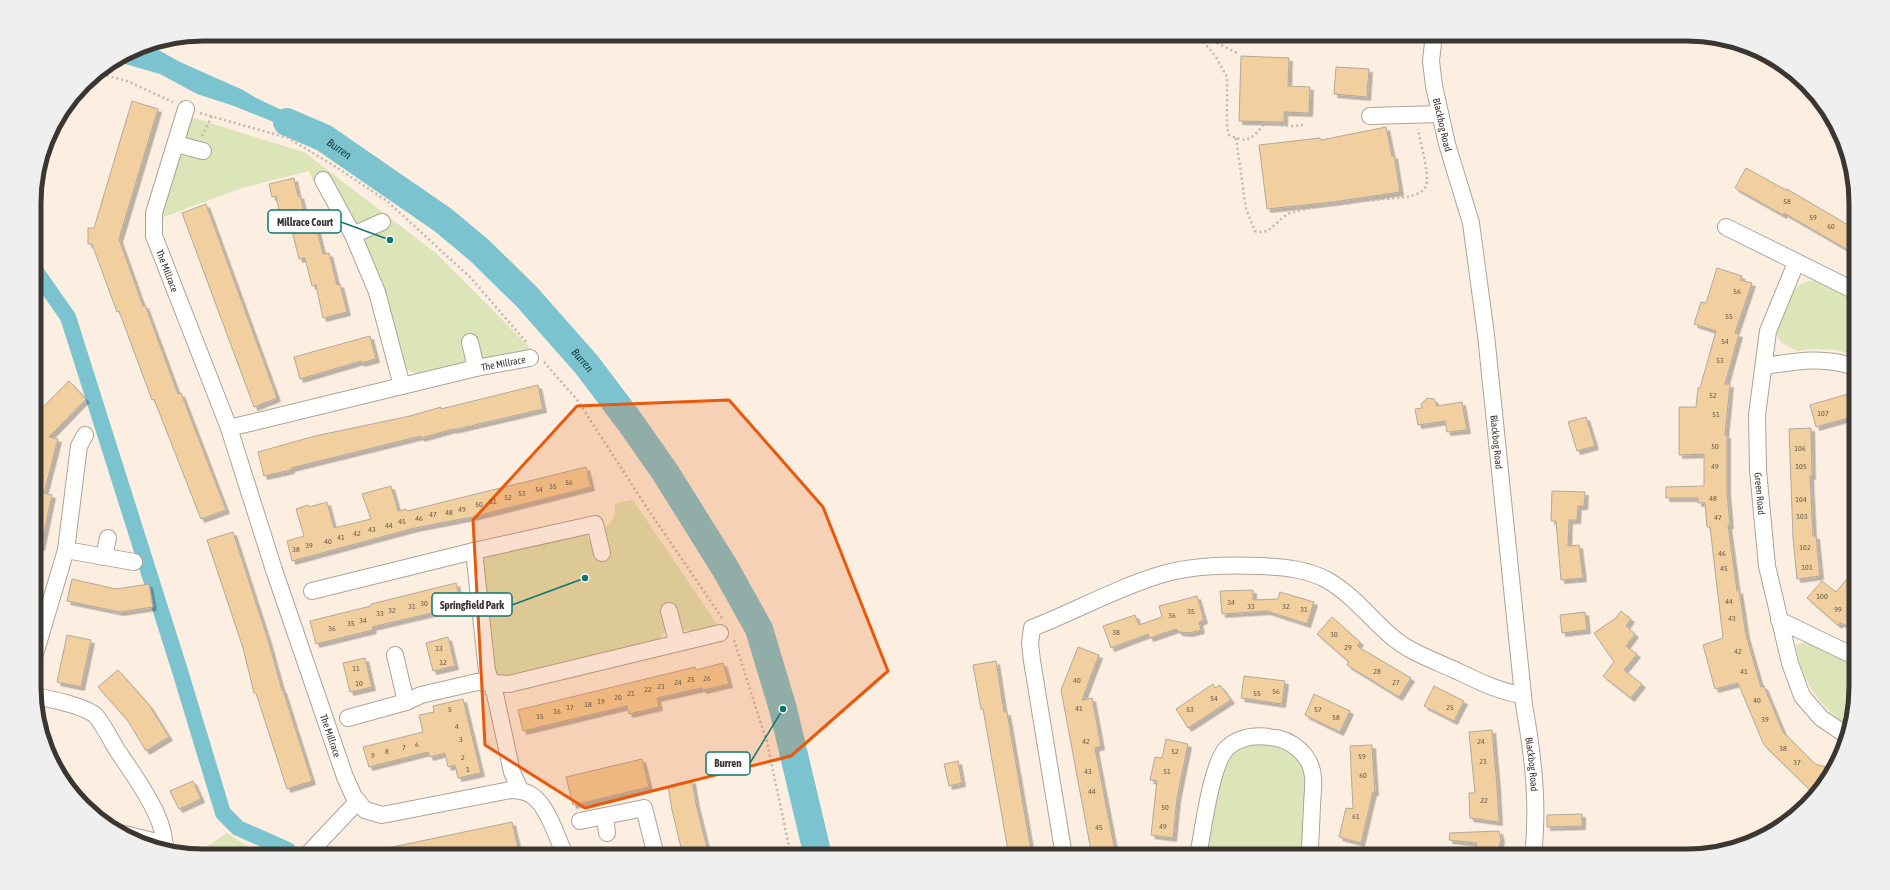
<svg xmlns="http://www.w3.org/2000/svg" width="1890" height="890" font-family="'Asap Condensed',sans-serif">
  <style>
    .green { fill: #dbe5b8 }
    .water { fill: #7bc4cf }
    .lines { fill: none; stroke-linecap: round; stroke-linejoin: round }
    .canal { stroke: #7bc4cf; stroke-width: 16 }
    .river { stroke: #7bc4cf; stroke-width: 28 }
    .building { fill: #f2cf9e; stroke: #b3a89b; filter: url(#shadow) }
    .minor-casing { stroke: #afa397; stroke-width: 18 }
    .path { stroke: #c1b7ab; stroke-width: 2.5; stroke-dasharray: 2 3; stroke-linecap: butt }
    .minor { stroke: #fff; stroke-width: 16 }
    .rail { stroke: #7b746c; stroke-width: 3; stroke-dasharray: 2 4; stroke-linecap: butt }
    .marked { fill: #e8590c; fill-opacity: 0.2; stroke: #e8590c; stroke-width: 3; stroke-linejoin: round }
    .labels { text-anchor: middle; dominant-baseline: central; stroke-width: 3; stroke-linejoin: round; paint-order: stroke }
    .number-label { font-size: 8px; fill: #695c4c }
    .street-label { font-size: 10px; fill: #3b3631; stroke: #fff }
    .water-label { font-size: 11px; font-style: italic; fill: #13373c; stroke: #fff }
    .rim { fill: none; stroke: #3b3631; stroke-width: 5 }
    .leader { fill: none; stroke: #0f766e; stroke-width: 1.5 }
    .callout-dot { fill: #0f766e; stroke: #fff; stroke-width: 1.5 }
    .callout { fill: #fff; stroke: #0f766e; stroke-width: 1.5 }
    .callout-label { font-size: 11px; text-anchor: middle; font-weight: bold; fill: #3b3631 }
  </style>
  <defs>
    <filter id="shadow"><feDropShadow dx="3.5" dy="3.5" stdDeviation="0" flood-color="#0004"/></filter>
  </defs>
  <rect width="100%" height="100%" fill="#fcefe1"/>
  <path class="green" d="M190,117L304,152L436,253L531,349L417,374L406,369L376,269L330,177L313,181L309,171L242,188L161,218Z
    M1820,279L1855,298V355L1836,350L1812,349L1798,351L1782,343L1776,334L1794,290L1802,283Z
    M633,500L718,626L691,631L683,629L676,608L661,611C663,622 668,629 660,639L511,676H506L497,673L493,664L482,562L488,555L579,533C592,535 592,545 595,556L610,554L604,528C615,520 615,516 615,503Z
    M1808,641L1856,666V688L1848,726C1819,706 1801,680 1796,645Z
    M1251,744C1266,744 1294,749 1303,764C1305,766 1305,770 1306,773L1302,856H1203L1222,768L1234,752Z
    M227,833L262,856L198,855L200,851Z"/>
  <path class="water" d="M146,45L157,49L180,62L243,90L256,98L314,125L324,132L319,144L281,125L234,106L197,94L160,74L115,61L138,47Z"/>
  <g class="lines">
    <path class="canal" d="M35,270L68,317L180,671L223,813L238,828L288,850"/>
    <path class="river" id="s1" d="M287,122L324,138L443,220L479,250L527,297L587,365L630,422L665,472L725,568L759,629L783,709L818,856"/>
  </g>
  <path class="building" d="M1241,56L1289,58L1288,86L1310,87L1309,113L1284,112V122L1239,121Z
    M1336,67L1369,69L1367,97L1334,94Z
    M132,101L158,109L119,239L143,306L145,305L178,394L181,393L226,510L201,519L154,399L152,400L119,311L117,312L92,244H88V228H94Z
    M1386,127L1392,156L1394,155L1400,192L1333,202L1267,209L1259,145L1320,138L1321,140Z
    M1746,168L1786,190L1787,189L1855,229V254L1784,213L1783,215L1735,188Z
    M294,178L298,196L300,195L308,227L316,226L323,254L329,253L337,285L340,284L347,312L323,318L316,285L312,286L305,258L299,259L291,227L283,229L276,196L272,197L269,184Z
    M206,204L277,398L254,407L182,213Z
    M1717,268L1742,276L1740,280L1752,283L1735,333L1739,334L1725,384H1730L1725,435H1727V493L1730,525H1728L1737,591L1739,590L1746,635L1761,687L1764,686L1783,732L1815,764L1833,769L1816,796L1764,745L1738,683L1715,689L1703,645L1723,638L1710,527H1707L1705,503H1698V498H1666V487L1704,486V454L1679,455V407H1696L1698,388H1700L1716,331L1694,324L1701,302L1706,303Z
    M370,336L376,359L361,363V361L300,379L294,357Z
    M69,381L86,399L49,437L58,439L44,493L52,495L41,547L35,546V433L36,434L40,420L35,415Z
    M538,385L543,409L453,430V429L421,438V436L291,468V470L264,476L258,452L315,436L410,416L441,407V409Z
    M1855,392V416L1816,427L1810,405Z
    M1427,398L1434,399L1437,406L1462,402L1467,430L1447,432L1445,421L1418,425L1415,409L1422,408L1421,404Z
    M1586,417L1595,446L1577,451L1568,422Z
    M1811,428L1812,476H1810L1813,536H1816L1820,576L1797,579L1793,538L1789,429Z
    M586,467L591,487L472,517L415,528L292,561L287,541L304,536L296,509L308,505L309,507L327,502L334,528L371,519L362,494L391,486L398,511L406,509L407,511Z
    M1552,491L1585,492L1584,506H1578L1577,520H1569L1568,546L1579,545L1583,578L1561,580L1556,521H1551Z
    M233,532L268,640L282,690H283L312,781L287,789L256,693H254L243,648L207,540Z
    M1856,568V629L1840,623L1838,625L1807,598L1822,581L1836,592Z
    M72,579L116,589L149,584L153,607L120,612L67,601Z
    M456,583L462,606L389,623L372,627L373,630L316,644L310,621L371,606V604Z
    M1253,590V600L1278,599L1280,592L1314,602L1307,624L1267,611L1222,614L1220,591Z
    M1197,596L1204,620L1199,622L1201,630L1189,633L1179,632L1176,629L1150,638L1148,634L1111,648L1103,626L1135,615L1139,625L1162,617L1159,606Z
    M1621,611L1631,619L1626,626L1635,634L1626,646L1637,654L1624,670L1642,684L1631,698L1603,676L1614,662L1594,633L1616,618Z
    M1585,612L1587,630L1562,633L1560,615Z
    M1332,617L1360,642L1357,646L1411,678L1399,697L1347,665L1349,662L1317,634Z
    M67,635L91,640L81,687L57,682Z
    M448,637L455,666L433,671L426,643Z
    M1078,647L1099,655L1082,700L1092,698L1101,746L1095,748L1115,851L1106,852L1107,856H1092L1061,690Z
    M365,658L372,687L350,692L343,663Z
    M996,661L1004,712H1007L1032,856H1009L983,709H981L973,665Z
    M723,663L729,684L703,690L702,688L657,698L659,707L629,714L627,706L523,731L518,710L695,667L696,670Z
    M118,670L149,705L169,737L146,751L128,721L98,687Z
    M1244,676L1285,681L1282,704L1241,698Z
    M1213,684L1215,688L1220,685L1231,700L1188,728L1176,709Z
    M1434,686L1464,701L1454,721L1424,706Z
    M1314,694L1350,711L1340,732L1305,715Z
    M463,699L481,773L458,778L455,765L448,767L445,753L430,757L428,752L369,767L363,747L423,732L419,715L434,712L433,706Z
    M1492,730L1497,786L1499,822L1470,818L1469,793H1475L1469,732Z
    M1166,739L1188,744L1177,798L1173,838L1151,835L1157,781L1150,780L1155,757L1162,758Z
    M1372,745L1375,792H1373L1361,843L1339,837L1346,808L1353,809L1350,746Z
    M642,759L649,787L573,805L566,777Z
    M958,761L962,783L949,786L944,764Z
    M692,780L696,804L709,856H683L672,810L668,786Z
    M193,781L201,799L179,809L170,791Z
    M1582,814V826L1547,827V815Z
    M512,822L518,848L480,856H378V850Z
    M1499,831L1501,839L1497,856H1474L1477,843L1449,840L1450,833Z"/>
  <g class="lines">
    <defs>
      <g id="minor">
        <path id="s2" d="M1434,34L1431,61L1434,86L1447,144L1471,223L1486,335L1524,705C1533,755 1539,805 1533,856"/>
        <path id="s3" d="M186,109L154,213V236L229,428L274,570L345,777L354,797L365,810L382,815L510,790C518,790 527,791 534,797C548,808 558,839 565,856"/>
        <path d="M1370,116L1440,114"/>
        <path d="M176,144L203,151"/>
        <path d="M323,180L353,235L377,292L402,386"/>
        <path d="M1726,227L1855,291"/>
        <path d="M353,235L382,222"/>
        <path id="s4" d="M1796,263L1768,331L1757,415L1758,470L1767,566L1790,663L1802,696L1821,718L1846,735"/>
        <path d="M470,342L476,368"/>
        <path d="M1765,366C1797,361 1824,356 1855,367"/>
        <path id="s5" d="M229,428L476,368L530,358"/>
        <path d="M85,435L79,446L66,550L134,562"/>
        <path d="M474,551L487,671L495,694L512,772L520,790"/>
        <path d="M104,557L108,538"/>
        <path d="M312,591L474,551L595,524L602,553"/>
        <path d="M669,611L677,642"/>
        <path d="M1779,620L1856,657"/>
        <path d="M35,654L66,550"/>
        <path d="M395,655L406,702"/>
        <path d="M35,696C50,699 86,706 96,716C104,726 111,740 117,750C131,771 170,823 163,848"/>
        <path d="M348,718L406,702L421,695L477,682L509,684L720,633"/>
        <path d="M605,817L607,833"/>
        <path d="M580,821L644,808L656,856"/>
        <path d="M120,833L165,844"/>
        <path d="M306,856L358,801"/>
        <path d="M1064,856L1032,661L1030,643L1032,628C1076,611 1118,587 1163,574C1194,565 1228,565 1260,566C1282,567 1307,569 1327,580C1352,594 1370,618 1391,636C1409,652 1433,660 1455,670C1476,680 1499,692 1523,695"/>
        <path d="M1198,856C1203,831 1211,764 1227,748C1239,737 1255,735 1270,737C1291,739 1311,754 1313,777C1314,787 1312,797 1312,807C1311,823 1311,840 1309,856"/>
      </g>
    </defs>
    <use href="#minor" class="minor-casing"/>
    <path class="path" d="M1197,34L1216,57L1227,77V128L1229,135C1248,144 1252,139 1264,124L1292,126L1304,125
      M1199,34L1239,54
      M97,73L127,81L173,102
      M200,113L288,138L336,167L387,201L471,278L527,343
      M202,136L212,116
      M1236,138L1246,209L1255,231C1271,237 1277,217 1291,213C1328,202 1369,201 1407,197C1414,195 1423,193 1426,186C1430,174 1420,142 1418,129
      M544,362L578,401L647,508L722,618
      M734,640L767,742L791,856"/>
    <use href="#minor" class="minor"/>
    <path class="rail" d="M34,212L56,121"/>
  </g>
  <path class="marked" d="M729,400L823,507L888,671L791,756L585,808L485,745L473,520L577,406Z"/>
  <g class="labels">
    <g class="number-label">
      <text x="1787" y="201">58</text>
      <text x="1813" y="217">59</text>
      <text x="1831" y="226">60</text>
      <text x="1737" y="291">56</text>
      <text x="1729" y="316">55</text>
      <text x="1725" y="341">54</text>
      <text x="1720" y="360">53</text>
      <text x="1713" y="395">52</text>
      <text x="1823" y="413">107</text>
      <text x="1716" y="414">51</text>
      <text x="1715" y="446">50</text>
      <text x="1800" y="448">106</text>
      <text x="1715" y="466">49</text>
      <text x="1801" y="466">105</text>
      <text x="569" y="482">56</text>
      <text x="553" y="486">55</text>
      <text x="539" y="489">54</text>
      <text x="522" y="493">53</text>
      <text x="508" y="497">52</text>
      <text x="1713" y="498">48</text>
      <text x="1801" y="499">104</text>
      <text x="493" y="501">51</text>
      <text x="479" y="504">50</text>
      <text x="462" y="509">49</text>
      <text x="449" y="512">48</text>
      <text x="433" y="514">47</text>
      <text x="1802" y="516">103</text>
      <text x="1718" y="517">47</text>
      <text x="419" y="518">46</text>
      <text x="402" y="521">45</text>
      <text x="389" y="525">44</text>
      <text x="372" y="529">43</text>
      <text x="357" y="533">42</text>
      <text x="341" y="537">41</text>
      <text x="328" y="541">40</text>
      <text x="309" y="545">39</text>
      <text x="1805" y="547">102</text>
      <text x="296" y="549">38</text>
      <text x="1722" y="553">46</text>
      <text x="1807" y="567">101</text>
      <text x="1724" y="568">45</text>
      <text x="1822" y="596">100</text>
      <text x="1729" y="601">44</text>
      <text x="1231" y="602">34</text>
      <text x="424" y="603">30</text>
      <text x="412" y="606">31</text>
      <text x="1251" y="606">33</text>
      <text x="1286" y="606">32</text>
      <text x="1304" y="609">31</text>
      <text x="1838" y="609">99</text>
      <text x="392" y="610">32</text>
      <text x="1191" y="611">35</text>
      <text x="380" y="613">33</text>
      <text x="1172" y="615">36</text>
      <text x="1732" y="618">43</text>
      <text x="363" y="620">34</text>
      <text x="351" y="623">35</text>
      <text x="332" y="628">36</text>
      <text x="1116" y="632">38</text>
      <text x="1334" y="634">30</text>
      <text x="1348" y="647">29</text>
      <text x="439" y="648">13</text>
      <text x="1738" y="651">42</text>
      <text x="443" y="662">12</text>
      <text x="356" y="668">11</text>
      <text x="1377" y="671">28</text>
      <text x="1744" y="671">41</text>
      <text x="707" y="678">26</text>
      <text x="691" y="679">25</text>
      <text x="1077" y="680">40</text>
      <text x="678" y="682">24</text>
      <text x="1396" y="682">27</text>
      <text x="359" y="683">10</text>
      <text x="661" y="686">23</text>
      <text x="648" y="689">22</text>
      <text x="1276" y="691">56</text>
      <text x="631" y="693">21</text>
      <text x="1257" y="693">55</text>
      <text x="618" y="697">20</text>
      <text x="1214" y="698">54</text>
      <text x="1757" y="700">40</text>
      <text x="601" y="701">19</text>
      <text x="588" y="704">18</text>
      <text x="570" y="707">17</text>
      <text x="1450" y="707">25</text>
      <text x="1079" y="708">41</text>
      <text x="450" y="709">5</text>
      <text x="1190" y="709">53</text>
      <text x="1318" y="709">57</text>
      <text x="557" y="711">16</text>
      <text x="540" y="716">15</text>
      <text x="1336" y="717">58</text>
      <text x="1765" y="719">39</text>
      <text x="457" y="726">4</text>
      <text x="461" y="739">3</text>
      <text x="1086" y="741">42</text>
      <text x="1481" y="741">24</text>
      <text x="417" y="744">6</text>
      <text x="404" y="747">7</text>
      <text x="1783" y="748">38</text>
      <text x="387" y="751">8</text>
      <text x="1175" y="751">52</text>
      <text x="373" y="755">9</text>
      <text x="1362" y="756">59</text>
      <text x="463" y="757">2</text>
      <text x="1483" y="761">23</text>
      <text x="1797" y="762">37</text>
      <text x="468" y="769">1</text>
      <text x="1088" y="771">43</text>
      <text x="1167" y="771">51</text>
      <text x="1363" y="775">60</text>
      <text x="1092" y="791">44</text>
      <text x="1484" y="800">22</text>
      <text x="1165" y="807">50</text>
      <text x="1356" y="816">61</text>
      <text x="1163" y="826">49</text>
      <text x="1099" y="827">45</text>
    </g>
    <g class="street-label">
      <text stroke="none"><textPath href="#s2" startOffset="92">Blackbog Road</textPath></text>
      <text stroke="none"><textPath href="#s3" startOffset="169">The Millrace</textPath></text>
      <text stroke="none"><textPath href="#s5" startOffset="282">The Millrace</textPath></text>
      <text stroke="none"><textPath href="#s2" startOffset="415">Blackbog Road</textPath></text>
      <text stroke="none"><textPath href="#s4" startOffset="237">Green Road</textPath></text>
      <text stroke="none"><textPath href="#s3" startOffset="662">The Millrace</textPath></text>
      <text stroke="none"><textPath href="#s2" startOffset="739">Blackbog Road</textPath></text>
    </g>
    <g class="water-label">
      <text stroke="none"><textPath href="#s1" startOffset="59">Burren</textPath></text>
      <text stroke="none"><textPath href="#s1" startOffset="383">Burren</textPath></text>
    </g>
  </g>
  <path d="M0 0H1890V890H0ZM203 41H1687A162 162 0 0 1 1849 203V687A162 162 0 0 1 1687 849H203A162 162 0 0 1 41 687V203A162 162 0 0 1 203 41Z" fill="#efefef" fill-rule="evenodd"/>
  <path class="rim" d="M203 41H1687A162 162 0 0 1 1849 203V687A162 162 0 0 1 1687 849H203A162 162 0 0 1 41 687V203A162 162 0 0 1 203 41Z"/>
  <path class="leader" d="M390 240L341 222M585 578L512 605M783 709L750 763"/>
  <g class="callout-dot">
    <circle cx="390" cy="240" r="4"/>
    <circle cx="585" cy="578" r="4"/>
    <circle cx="783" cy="709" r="4"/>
  </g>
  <g class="callout">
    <rect x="268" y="210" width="73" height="23" rx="4"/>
    <rect x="432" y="593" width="80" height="23" rx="4"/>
    <rect x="706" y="752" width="44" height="23" rx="4"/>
  </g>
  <g class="callout-label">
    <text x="305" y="226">Millrace Court</text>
    <text x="472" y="609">Springfield Park</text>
    <text x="728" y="767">Burren</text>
  </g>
</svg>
